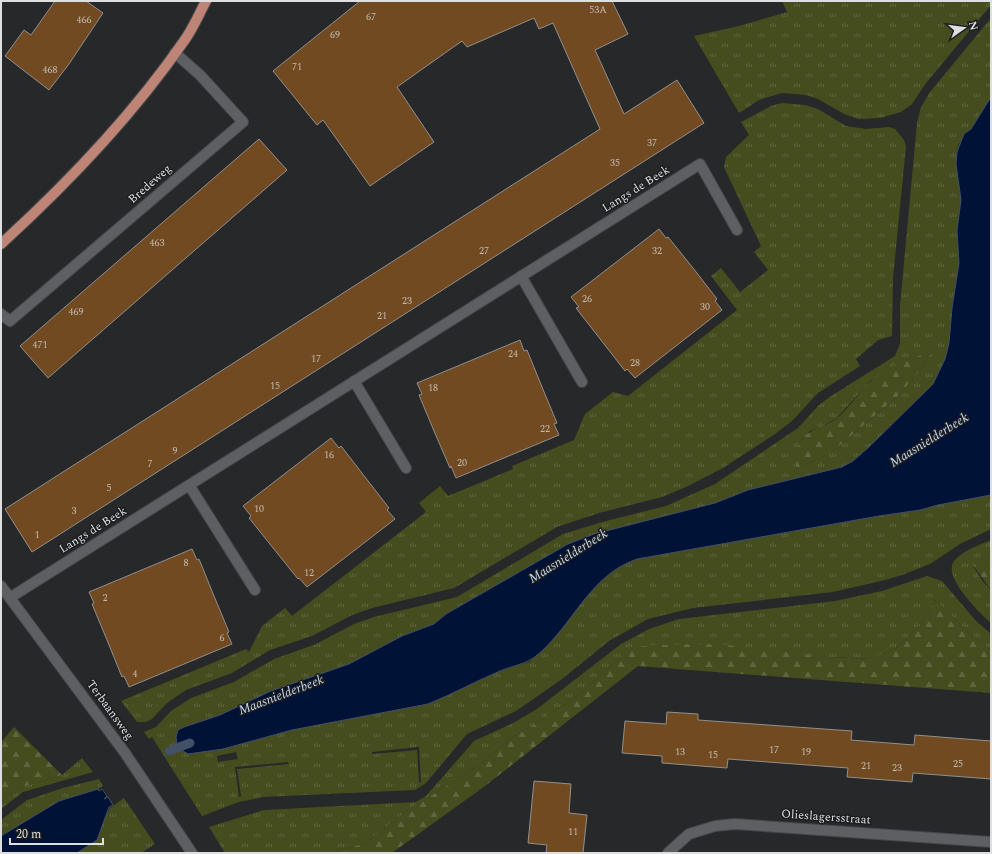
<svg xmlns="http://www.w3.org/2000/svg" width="992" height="854" font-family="Spectral,serif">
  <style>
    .grass { fill: url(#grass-tufts); fill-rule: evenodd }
    .forest { fill: url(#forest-firs) }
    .water { fill: #001235; stroke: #435068 }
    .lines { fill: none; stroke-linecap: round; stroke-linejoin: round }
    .stream { stroke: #435068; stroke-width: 9 }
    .building { fill: #714a22; stroke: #928f8d }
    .minor-casing { stroke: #454648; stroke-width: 12 }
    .major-casing { stroke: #454648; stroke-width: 12 }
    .minor { stroke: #5e5f62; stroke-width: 10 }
    .major { stroke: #be8576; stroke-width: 10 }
    .labels { text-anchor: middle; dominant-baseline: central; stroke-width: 3; stroke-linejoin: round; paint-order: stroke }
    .number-label { font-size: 10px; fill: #c3bab0 }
    .street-label { font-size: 12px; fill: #dedfe0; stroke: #1d1e20 }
    .water-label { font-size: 13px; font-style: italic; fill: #c6d9f4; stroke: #1d1e20 }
  </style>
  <defs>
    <pattern id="grass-tufts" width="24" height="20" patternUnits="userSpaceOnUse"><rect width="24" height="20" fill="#454d1f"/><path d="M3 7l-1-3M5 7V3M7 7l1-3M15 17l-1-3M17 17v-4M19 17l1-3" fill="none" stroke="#5f663f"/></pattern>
    <pattern id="forest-firs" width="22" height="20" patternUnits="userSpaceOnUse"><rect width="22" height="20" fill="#454d1f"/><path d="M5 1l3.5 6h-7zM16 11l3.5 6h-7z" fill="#5f663f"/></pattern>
  </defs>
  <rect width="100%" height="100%" fill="#26282a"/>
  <path class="grass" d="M782,1H991V5L926,83L912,104L901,112L880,118L858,119L844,114L818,99L806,95L782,93L759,100L739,113L694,36L739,26L787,12Z
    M991,18V97L971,129L964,134L958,146L956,157L961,200L957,230L959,263L952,308L949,343L945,359L933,384L869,447L853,461L842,467L748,490L715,503L594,534L568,544L446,614L434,624L402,636L349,664L271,691L220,715L184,727L178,730L176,737L177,744L188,754L223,749L292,730L428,704L500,671L529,662L536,656L598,582L619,567L637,559L879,516L920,510L938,505L991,495V529L960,544L930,564L902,575L885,580L833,592L693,608L648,619L609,641L562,679L529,702L516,711L467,734L426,783L415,790L263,797L239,802L202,816L152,737L149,739L144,732L156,727L171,711L191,698L234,682L274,659L316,644L354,624L374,617L457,597L563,534L602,522L666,506L715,484L798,428L819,405L831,396L895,356L900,344V306L917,123L921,107L930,92ZM931,351L923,367L898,396L834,450L819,459L796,468L801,440L810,431L821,427L837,418L870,381L911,359ZM419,747L421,783L419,782L417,750L372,754V752ZM236,752L238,759L218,762L217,756ZM288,762L289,764L237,769L241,796L239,797L235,767Z
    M782,103L805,105L818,109L846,126L866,129L889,127L895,129L904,140L906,146L893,278L892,336L878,340L856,359L860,366L818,393L792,421L775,434L723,468L686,487L662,497L599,513L557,527L454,588L372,608L352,615L312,636L270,650L232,673L186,690L167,703L152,719L146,722H137L121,701L246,649L249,652L262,626L285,608L292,616L426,512L419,503L440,486L448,496L513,469L512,466L574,440L585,414L613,392L628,396L737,310L711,276L721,268L740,292L768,270L754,252L761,246L724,167L726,157L749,135L741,122L771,106Z
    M991,540V554L973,566L984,583L991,590V623C980,613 940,575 955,560C964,550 979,545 991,540Z
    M927,576L942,581L976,621L991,634V651L963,627L935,600L920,626L896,648L871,659L827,657L620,658L576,697L508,741L478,766L407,811L366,843L331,853H225L209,827L264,810L416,802L426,796L474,741L513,723L537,709L621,644L649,629L679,619L835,601L882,591Z
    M82,758L93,772L23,792L1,809V802L19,788L62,775Z
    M99,779L103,786L98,789L59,801L1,836V820L27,800L63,788Z
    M124,798L155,844L141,853H77L97,840L105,818L110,808Z"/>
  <path class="forest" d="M931,351L923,367L898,396L834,450L819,459L796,468C796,459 796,449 801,441C809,428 824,428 836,419C850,408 858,392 871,381C887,366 911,359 931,351Z
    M991,554V590L973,565Z
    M935,600L963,627L991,651V693L638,666L485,786L392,853H331L366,843L407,811L478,766L508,741L576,697L620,658L638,647L652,645L719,644L827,657L871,659L896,648L920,626Z
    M14,727L62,775L19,788L1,802V742Z"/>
  <path class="water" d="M991,97V495L938,505L920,510L879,516L637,559C589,575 573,626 536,656C526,664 512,666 500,671C476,681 453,694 428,704L292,730L223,749L188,754L183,751L177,744L176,737L178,730L184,727L220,715L271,691L349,664L402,636L434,624L446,614L568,544L594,534L715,503L748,490L842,467L853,461L869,447L933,384L945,359L949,343L952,308L959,263L957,230L961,200L956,164L957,152L964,134L971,129Z
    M98,789L99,791L102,789L107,796L104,799L108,797L113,805L109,807L97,840L77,853H1V836L59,801Z"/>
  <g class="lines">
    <path class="stream" d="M169,751L190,743"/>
  </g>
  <path class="building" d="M55,1H86L103,13L69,64L49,90L5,56L24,30L31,35Z
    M360,1H612L628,34L595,50L624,114L677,80L704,123L32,552L5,509L600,129L553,23L539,29L534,18L467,47L462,41L397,87L434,142L370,186L323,120L317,125L273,71Z
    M259,139L287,170L48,378L20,346Z
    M659,229L666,238L668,237L693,268L717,299L715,301L722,310L635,378L627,369L625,371L576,308L579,307L571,297Z
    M520,340L524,351L527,350L542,387L557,423L554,424L559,435L456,478L451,466L450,468L434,431L419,395L422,394L417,383Z
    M331,438L339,448L341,446L389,508L387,510L395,519L307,587L299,578L298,579L249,518L251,516L243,506Z
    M192,549L197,560L199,559L214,596L229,632L227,633L232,644L129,687L124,676L122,677L107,640L92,604L94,603L89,592Z
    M667,712L698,714V720L852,731L851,740L914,745L915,735L991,741V779L913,773L912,782L847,777L848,768L728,759L727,768L662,763V756L622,753L625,721L666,724Z
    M534,781L571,784L569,813L587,815L583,853H546L547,845L528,843Z"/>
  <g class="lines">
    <defs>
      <path id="minor" d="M521,276L582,382
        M1,314L10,321L243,122L200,75L175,53
        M354,381L406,468
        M189,485L255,590
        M1,586L125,753L192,853
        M11,597L700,164L737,230
        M668,853L689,834L715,826L735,824L991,842"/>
      <path id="major" d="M1,244C68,183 132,116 184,41C193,29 199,14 206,1"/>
    </defs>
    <use href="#minor" class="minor-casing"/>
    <use href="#major" class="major-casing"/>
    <use href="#minor" class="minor"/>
    <use href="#major" class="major"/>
  </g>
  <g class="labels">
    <g class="number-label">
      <text x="598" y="10">53A</text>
      <text x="371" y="17">67</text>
      <text x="84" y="20">466</text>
      <text x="335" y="35">69</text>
      <text x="297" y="67">71</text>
      <text x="50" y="70">468</text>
      <text x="652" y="143">37</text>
      <text x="615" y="163">35</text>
      <text x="157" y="243">463</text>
      <text x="484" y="251">27</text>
      <text x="657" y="251">32</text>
      <text x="587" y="299">26</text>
      <text x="407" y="301">23</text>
      <text x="705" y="307">30</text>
      <text x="76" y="312">469</text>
      <text x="382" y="316">21</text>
      <text x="40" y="345">471</text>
      <text x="513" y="354">24</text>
      <text x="316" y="359">17</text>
      <text x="635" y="363">28</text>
      <text x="275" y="386">15</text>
      <text x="433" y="388">18</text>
      <text x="545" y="429">22</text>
      <text x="175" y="451">9</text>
      <text x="329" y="455">16</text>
      <text x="462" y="463">20</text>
      <text x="150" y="464">7</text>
      <text x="109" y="488">5</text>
      <text x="259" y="509">10</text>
      <text x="74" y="511">3</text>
      <text x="37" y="535">1</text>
      <text x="186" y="563">8</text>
      <text x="309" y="573">12</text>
      <text x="105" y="598">2</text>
      <text x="222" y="638">6</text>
      <text x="135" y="674">4</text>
      <text x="774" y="750">17</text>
      <text x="680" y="752">13</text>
      <text x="806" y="752">19</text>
      <text x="713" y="755">15</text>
      <text x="958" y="764">25</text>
      <text x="866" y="766">21</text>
      <text x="897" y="768">23</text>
      <text x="573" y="832">11</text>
    </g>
    <g class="street-label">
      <text transform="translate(150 184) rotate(-41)">Bredeweg</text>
      <text transform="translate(636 189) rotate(-32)">Langs de Beek</text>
      <text transform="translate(93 530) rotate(-32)">Langs de Beek</text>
      <text transform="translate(110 710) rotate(54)">Terbaansweg</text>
      <text transform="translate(826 817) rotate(4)">Olieslagersstraat</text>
    </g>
    <g class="water-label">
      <text transform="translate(929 440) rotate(-32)">Maasnielderbeek</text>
      <text transform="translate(568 556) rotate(-32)">Maasnielderbeek</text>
      <text transform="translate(281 695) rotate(-21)">Maasnielderbeek</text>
    </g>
  </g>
  <rect width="992" height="854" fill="none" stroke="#dedfe0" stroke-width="4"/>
  <g transform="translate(964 28) rotate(76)" stroke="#1d1e20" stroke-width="3" paint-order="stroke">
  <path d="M0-3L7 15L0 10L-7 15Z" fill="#dedfe0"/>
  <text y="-6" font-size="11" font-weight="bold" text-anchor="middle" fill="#dedfe0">N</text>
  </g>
  <path d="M10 838v6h93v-6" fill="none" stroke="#dedfe0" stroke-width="2"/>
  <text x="16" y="838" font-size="12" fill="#dedfe0" stroke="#1d1e20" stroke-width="3" paint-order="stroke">20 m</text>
</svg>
